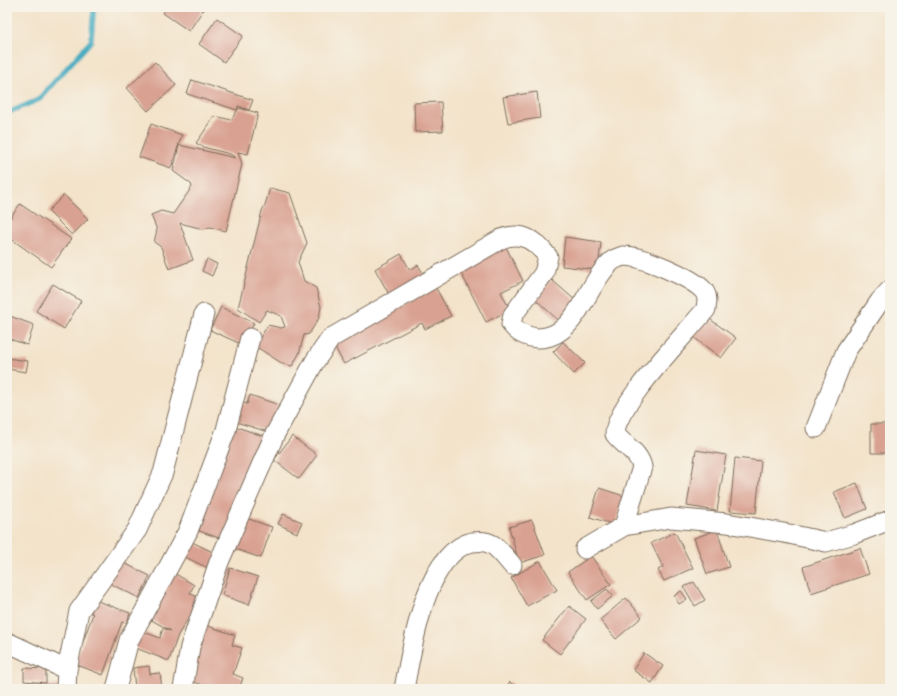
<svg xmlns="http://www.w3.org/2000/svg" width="897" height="696" font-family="'Architects Daughter',sans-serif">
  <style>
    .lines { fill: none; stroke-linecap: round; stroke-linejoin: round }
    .stream { stroke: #41aac0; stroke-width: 5 }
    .building { fill: #d9a192 }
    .minor-casing { stroke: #7b6b5a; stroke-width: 21 }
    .minor { stroke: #fff; stroke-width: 19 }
  </style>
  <rect width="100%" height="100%" fill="#f7f3e8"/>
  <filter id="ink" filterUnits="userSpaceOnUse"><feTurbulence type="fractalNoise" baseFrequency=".025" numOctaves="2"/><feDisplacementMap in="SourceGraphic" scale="8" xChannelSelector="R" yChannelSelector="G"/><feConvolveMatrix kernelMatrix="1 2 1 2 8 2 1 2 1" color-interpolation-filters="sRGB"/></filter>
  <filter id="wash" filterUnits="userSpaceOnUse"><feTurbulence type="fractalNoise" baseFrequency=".012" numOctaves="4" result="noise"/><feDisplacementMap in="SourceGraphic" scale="16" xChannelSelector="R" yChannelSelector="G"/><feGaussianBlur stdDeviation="0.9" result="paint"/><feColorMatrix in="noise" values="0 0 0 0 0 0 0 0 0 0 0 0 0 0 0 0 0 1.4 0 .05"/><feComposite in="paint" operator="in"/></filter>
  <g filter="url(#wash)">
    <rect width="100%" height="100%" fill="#f3e3ca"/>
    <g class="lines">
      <path class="stream" d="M7,113L38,100L91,41L94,7"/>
    </g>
    <g id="blocks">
      <path class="building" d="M167,7H205L189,31L163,13Z
        M217,18L243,36L224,62L199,44Z
        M155,62L176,85L148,111L127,88Z
        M192,80L253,100L249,110L238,106L237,110L187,94Z
        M537,92L540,118L508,123L503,97Z
        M441,102L443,131L415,132L414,103Z
        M239,108L258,113L248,154L238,152L242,164L226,231L210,227L203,229L180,223L193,260L169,269L161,247L154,242L157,230L151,215L161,211L173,214L192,187L191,184L173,171L179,145L236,158L230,154L203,147L196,143L215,116L231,120Z
        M151,124L182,135L171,168L139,157Z
        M270,188L290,193L307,243L298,262L304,281L316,288L321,307L319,318L309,334L304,335L299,354L292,366L283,364L255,346L268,325L281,328L285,327L281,316L267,310L259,322L238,308L262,211L265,205Z
        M64,195L88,219L72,235L48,211Z
        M20,204L71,239L51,267L7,236V223Z
        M565,237L601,242L598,270L562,266Z
        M505,245L523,281L501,292L510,310L486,322L459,269Z
        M401,254L410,270L418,265L426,278L391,298L375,269Z
        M207,259L217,264L212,276L202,271Z
        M552,280L576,301L558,320L535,299Z
        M53,284L81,301L64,329L36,311Z
        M436,288L451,316L425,329L422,323L344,364L332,342Z
        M221,307L254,323L243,345L210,330Z
        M7,315L34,325L27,345L7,338Z
        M707,317L736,338L721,358L692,336Z
        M563,342L585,363L574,374L553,352Z
        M7,358L28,361L26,372L7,369Z
        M250,395L279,405L271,433L233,421L240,402L247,404Z
        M871,424H890V453H871Z
        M234,426L263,436L228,541L199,531Z
        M292,436L317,455L299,479L274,460Z
        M696,450L726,455L717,511L687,506Z
        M735,458L761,461L756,513L730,511Z
        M857,483L867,509L845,518L834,492Z
        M599,488L624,496L615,525L590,517Z
        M283,514L302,522L297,533L278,524Z
        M246,518L272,527L261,558L235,549Z
        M532,520L545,555L519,563L509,527Z
        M717,530L729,567L707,574L694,538Z
        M675,532L693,568L664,581L658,570L663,567L651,543Z
        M192,542L219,555L212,570L185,557Z
        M860,548L869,574L811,593L803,567Z
        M591,556L611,584L587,600L568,572Z
        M118,560L150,576L139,598L107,582Z
        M540,561L557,590L527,606L511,578Z
        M230,568L258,577L249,605L222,595Z
        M174,573L194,585L190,593L202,600L195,608L178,635L169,661L133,647L139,630L160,638L163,628L171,631L148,618Z
        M694,582L705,600L695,606L684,587Z
        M607,589L613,596L597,609L591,601Z
        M681,591L687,599L679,604L674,596Z
        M626,598L642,617L616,639L600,620Z
        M95,600L130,613L127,623L122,622L103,675L75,664L93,614L91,613Z
        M569,606L586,619L560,654L542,640Z
        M205,625L235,635L232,645L242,648L233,674L243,678L239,689H214L186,679Z
        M644,653L663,666L652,683L633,670Z
        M149,666L150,674L160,673L162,689H135L133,668Z
        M24,668L46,669V683L24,681Z
        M510,682L517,689H503Z
        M27,684L60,685V689H27Z"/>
    </g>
  </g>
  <g filter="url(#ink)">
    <use href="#blocks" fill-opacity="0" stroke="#7b6b5a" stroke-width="1"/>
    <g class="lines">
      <defs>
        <path id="minor" d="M816,428L846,351L880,301L890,290
          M585,549L624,526L671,518L727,523L789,534L826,542L854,534L890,520
          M7,642L67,670
          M66,689L67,670L79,611L137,530L163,473L204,314
          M116,689L129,640L188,531L226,430L250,338
          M183,689L190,647L219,562L275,434L315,361L331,338L501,239C522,231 535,240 548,257L544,273L513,315L511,324C517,332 526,337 537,338C577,339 586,283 612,261C614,259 621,257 623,256C640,255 693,278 704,291C708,297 707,302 706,309C687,333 614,407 615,434C624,446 639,452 642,467L624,526
          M404,689C412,649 425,553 472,542C479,541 487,541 493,545C500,550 506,558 512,565"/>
      </defs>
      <use href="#minor" class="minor-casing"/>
      <use href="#minor" class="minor"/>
    </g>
  </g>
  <rect width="897" height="696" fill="none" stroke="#f7f3e8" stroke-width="24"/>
</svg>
